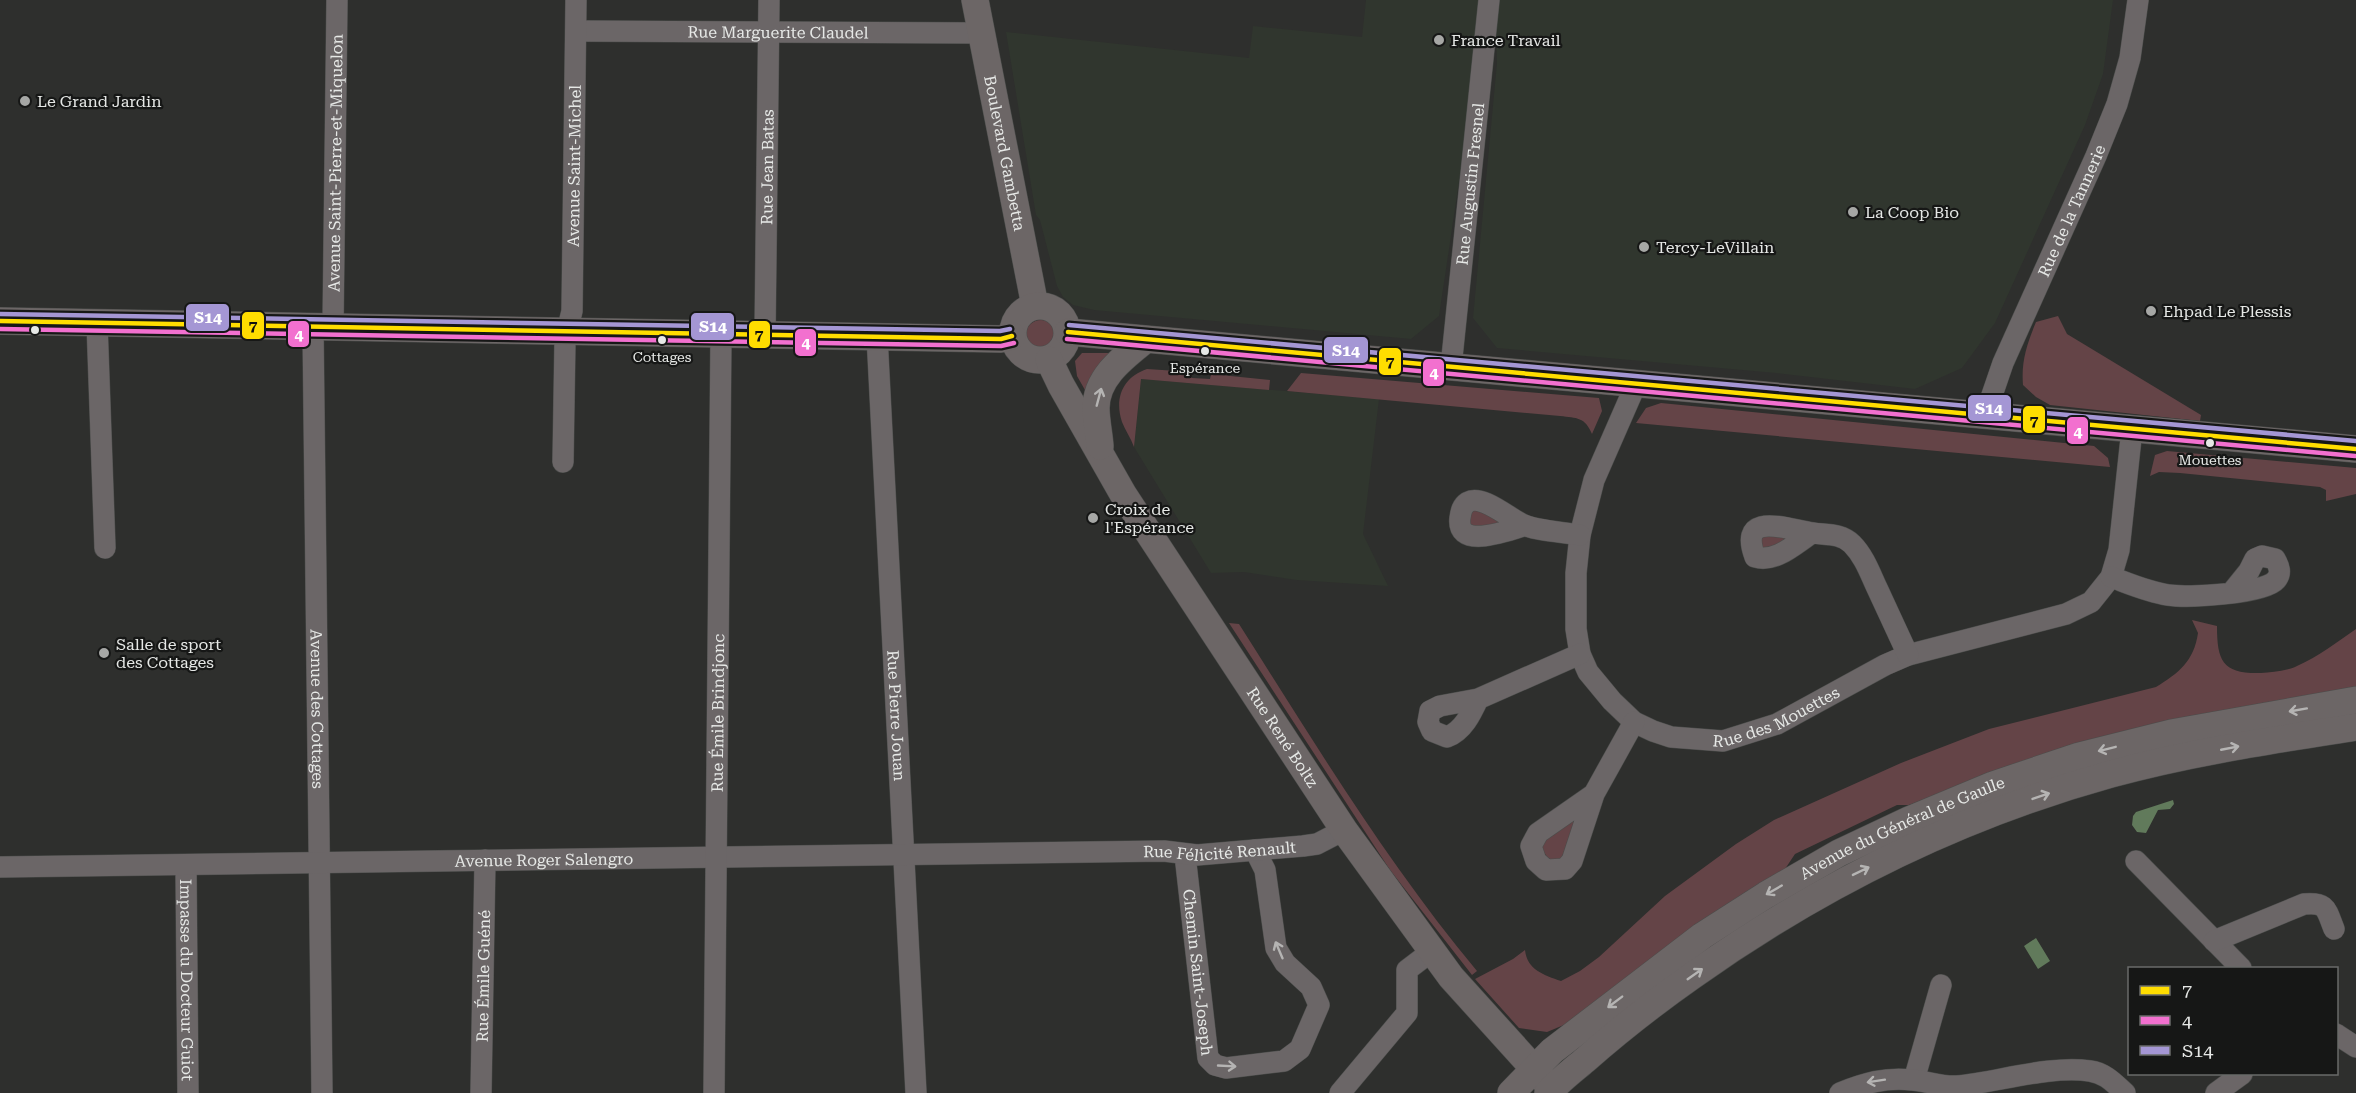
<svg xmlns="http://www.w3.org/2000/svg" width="2356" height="1093" font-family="'Roboto Serif',serif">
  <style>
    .built { fill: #30362e }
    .green { fill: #644447 }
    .water { fill: #617a5b }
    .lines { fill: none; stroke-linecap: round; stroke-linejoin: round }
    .minor-casing { stroke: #4b4d4b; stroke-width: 22 }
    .major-casing { stroke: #4b4d4b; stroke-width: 28 }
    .minor { stroke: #6b6667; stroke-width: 21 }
    .major { stroke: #6c6666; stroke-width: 27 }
    .bus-1-casing { stroke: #161716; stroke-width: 9 }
    .bus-2-casing { stroke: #161716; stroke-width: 9 }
    .bus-3-casing { stroke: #161716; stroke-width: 9 }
    .bus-1 { stroke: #fd0; stroke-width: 4.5 }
    .bus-2 { stroke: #f270cf; stroke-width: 4.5 }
    .bus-3 { stroke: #a496d4; stroke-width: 4.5 }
    .oneway { stroke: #b5b4b3 }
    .poi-dot { fill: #a6a7a5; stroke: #161716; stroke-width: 2 }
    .bus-dot { fill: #e6e8e6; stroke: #161716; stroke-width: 2 }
    .labels { text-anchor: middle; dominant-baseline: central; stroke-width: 4.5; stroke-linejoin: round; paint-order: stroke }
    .bus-label { font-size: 14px; fill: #e6e8e6; stroke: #161716 }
    .street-label { font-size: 16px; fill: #e6e8e6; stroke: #161716 }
    .poi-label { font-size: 16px; fill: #e6e8e6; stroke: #161716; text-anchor: start }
    .line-badge { stroke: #161716; stroke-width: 2 }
    .badge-label { font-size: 16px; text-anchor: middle; font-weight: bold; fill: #fff }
    .pale-badge-label { font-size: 16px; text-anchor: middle; font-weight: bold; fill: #111 }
  </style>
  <rect width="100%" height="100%" fill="#2e2f2d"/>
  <path class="built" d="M1366,0H1486L1439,316L1411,339L1094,310L1073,305L1063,297L1057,286L1040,220L1036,215L1006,32L1249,58L1253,26L1362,37Z
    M1495,0H2113L2103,74L2085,125L1995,323L1962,368L1915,389L1776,373L1497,348L1473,318L1497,63Z
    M1141,379L1379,399L1363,534L1388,586L1297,580L1244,572L1211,573L1134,447Z"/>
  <path class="green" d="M2058,316L2067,334L2201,415L2200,421L2050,405L2036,397L2023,385C2021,361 2027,344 2036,322Z
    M1025 336a16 16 0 1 1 32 0a16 16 0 1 1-32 0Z
    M1082,353H1116L1089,397L1077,376L1075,361Z
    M1147,369L1192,372V378L1210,379L1211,374L1270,380L1269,390L1141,379L1134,447C1131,438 1125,430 1122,422C1114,398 1123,377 1147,369Z
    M1301,373L1599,398L1602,411L1592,434C1585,417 1577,418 1560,416L1287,391Z
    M1661,403L2094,446L2108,458L2110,467L1636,423L1646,408Z
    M2167,451L2356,468V494L2326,501V490L2320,487L2180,473L2159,472L2150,476L2155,455Z
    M1478,508L1503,521L1487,528H1473L1468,522L1471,512Z
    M1766,533L1793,537L1766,552L1759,546L1760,538Z
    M2192,620L2217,626C2217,662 2223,674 2261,673C2272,672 2287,671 2297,666C2318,657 2337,642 2356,629V690L1982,777L1909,805H1897L1795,854L1781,875L1571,1022L1547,1032L1519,1028L1475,979L1513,959L1525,950C1527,970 1544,975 1561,981L1580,971L1599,957L1665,896L1736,844L1774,820L1901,763L1989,729L2156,687C2179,673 2194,661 2198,633Z
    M1229,623L1239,624C1314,742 1387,863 1477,971L1472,975L1390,870Z
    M1575,817L1579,818L1562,863L1550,861L1540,847L1544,838Z"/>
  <path class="water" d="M2173,800L2174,804L2170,809L2158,810L2146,833L2137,832L2132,825L2133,816L2136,812Z
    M2036,938L2050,961L2038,969L2024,946Z"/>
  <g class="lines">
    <defs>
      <g id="minor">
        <path id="s1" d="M576,31L981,33"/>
        <path d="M97,323L105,548"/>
        <path id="s2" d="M313,327L322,1093"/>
        <path id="s3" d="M333,327L337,0"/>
        <path id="s4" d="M765,335L769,0"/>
        <path id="s5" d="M877,336L916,1093"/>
        <path id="s6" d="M1451,367L1489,0"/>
        <path id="s7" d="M1636,384L1594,480L1580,535L1576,573V629L1580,654L1588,672L1612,701L1634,722L1653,731L1671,737L1723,741L1777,724L1885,665L1908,655L2066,614L2091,602L2111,577L2119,550L2132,429"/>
        <path id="s8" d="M1990,416L1991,398L2003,363L2096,156L2117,104L2130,58L2138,0"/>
        <path id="s9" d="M563,462L565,340L572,311L576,0"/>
        <path d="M1524,526C1508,530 1456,551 1460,518C1461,511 1462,506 1468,502C1482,494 1509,518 1522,524C1536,531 1564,532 1580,535"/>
        <path d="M1812,533C1795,544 1776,563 1755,557C1737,509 1789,530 1813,533C1826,535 1841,533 1852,544C1864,556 1870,573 1877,588C1887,610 1898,633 1908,655"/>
        <path d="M2111,577C2130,584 2148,592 2168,595C2187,598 2264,594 2276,580C2282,573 2279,566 2275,559L2262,556L2255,559L2249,571L2232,592"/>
        <path d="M1478,699C1471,714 1463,731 1447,737L1432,731L1428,722L1430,711L1440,706L1478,699L1580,654"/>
        <path d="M1594,794L1538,833L1531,846L1536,861L1546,870L1565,869L1572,861L1594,794L1634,722"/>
        <path id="s10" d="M1185,855L1208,1058L1215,1065L1226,1068L1284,1061L1300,1049L1319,1005L1311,987L1285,963L1276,948L1265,870L1255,850"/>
        <path d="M2136,861L2241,968"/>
        <path id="s11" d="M186,866L188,1093"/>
        <path id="s12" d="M0,867L1090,852L1164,851L1197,855L1303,846L1317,844L1344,830"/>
        <path d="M2214,941L2304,904C2327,902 2326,909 2334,929"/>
        <path d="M2336,1034L2356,1047"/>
        <path d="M1914,1080L1941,985"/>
        <path id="s13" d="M481,1093L485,860"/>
        <path id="s14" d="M714,1093L721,334"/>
        <path d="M1340,1093L1407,1013V970L1432,951"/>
        <path d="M1840,1093C1865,1083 1885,1077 1912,1080C1927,1081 1941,1087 1957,1086C1998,1082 2050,1065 2090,1071C2105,1073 2114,1083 2125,1093"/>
        <path d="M2216,1093L2242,1074"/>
      </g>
      <g id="major">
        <path id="s15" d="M975,0L1035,306"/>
        <circle cx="1040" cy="333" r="27"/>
        <path d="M0,321L1001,339L1012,336"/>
        <path d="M1068,332L2356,449"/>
        <path id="s16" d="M1049,360L1061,385L1123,494L1344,830L1451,977L1545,1081"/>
        <path d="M1100,446C1099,433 1096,420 1096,408C1096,377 1124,357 1145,340"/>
        <path id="s17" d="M1511,1093L1552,1051L1702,936L1766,895L1839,853L1909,820L1993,785L2079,756L2171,733L2356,700"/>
        <path d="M1548,1093C1559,1081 1572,1071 1585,1060C1619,1030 1655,1002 1692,976C1820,885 1959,816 2111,774C2191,752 2274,740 2356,727"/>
      </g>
    </defs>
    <use href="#minor" class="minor-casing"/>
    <use href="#major" class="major-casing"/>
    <use href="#minor" class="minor"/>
    <use href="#major" class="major"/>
    <defs>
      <path id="bus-1" d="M0,321L1001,339L1012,336
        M1068,332L2356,449"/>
      <path id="bus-2" d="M0,329L1001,346L1014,343
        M1067,339L2355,456"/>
      <path id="bus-3" d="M0,314L1000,331L1010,329
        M1069,325L2356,441"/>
    </defs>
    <use href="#bus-1" class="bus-1-casing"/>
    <use href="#bus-2" class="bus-2-casing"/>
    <use href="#bus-3" class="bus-3-casing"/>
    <use href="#bus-1" class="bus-1"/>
    <use href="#bus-2" class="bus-2"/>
    <use href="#bus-3" class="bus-3"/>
  </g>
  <defs><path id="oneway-shaft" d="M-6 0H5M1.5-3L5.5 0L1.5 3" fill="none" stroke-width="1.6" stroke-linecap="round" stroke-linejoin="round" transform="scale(1.5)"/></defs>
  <g class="oneway">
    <use href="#oneway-shaft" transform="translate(1099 397) rotate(-75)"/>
    <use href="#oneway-shaft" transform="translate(2298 710) rotate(170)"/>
    <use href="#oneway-shaft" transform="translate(2230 748) rotate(-11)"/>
    <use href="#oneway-shaft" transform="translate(2107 749) rotate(166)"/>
    <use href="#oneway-shaft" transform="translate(2041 796) rotate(-19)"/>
    <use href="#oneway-shaft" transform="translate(1861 871) rotate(-26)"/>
    <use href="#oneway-shaft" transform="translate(1774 890) rotate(150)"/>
    <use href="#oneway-shaft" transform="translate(1279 950) rotate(-113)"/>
    <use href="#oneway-shaft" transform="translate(1695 974) rotate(-35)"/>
    <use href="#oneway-shaft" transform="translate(1615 1002) rotate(143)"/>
    <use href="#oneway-shaft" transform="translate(1227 1066) rotate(3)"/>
    <use href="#oneway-shaft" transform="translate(1876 1081) rotate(171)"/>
  </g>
  <g class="poi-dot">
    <circle cx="1439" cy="40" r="6"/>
    <circle cx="25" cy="101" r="6"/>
    <circle cx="1853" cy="212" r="6"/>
    <circle cx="1644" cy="247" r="6"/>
    <circle cx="2151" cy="311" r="6"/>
    <circle cx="1093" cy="518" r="6"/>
    <circle cx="104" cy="653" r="6"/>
  </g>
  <g class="bus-dot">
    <circle cx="35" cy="330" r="5"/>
    <circle cx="662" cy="340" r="5"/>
    <circle cx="1205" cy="351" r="5"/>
    <circle cx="2210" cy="443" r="5"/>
  </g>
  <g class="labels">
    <g class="bus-label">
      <text x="662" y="357">Cottages</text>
      <text x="1205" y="368">Espérance</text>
      <text x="2210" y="460">Mouettes</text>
    </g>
    <g class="street-label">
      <text stroke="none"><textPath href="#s1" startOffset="202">Rue Marguerite Claudel</textPath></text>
      <text stroke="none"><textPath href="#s15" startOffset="156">Boulevard Gambetta</textPath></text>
      <text stroke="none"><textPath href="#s3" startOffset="164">Avenue Saint-Pierre-et-Miquelon</textPath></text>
      <text stroke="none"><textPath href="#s9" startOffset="297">Avenue Saint-Michel</textPath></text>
      <text stroke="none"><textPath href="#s4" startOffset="168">Rue Jean Batas</textPath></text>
      <text stroke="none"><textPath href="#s6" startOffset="184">Rue Augustin Fresnel</textPath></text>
      <text stroke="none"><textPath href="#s8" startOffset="222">Rue de la Tannerie</textPath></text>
      <text stroke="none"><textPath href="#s2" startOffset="382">Avenue des Cottages</textPath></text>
      <text stroke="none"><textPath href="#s14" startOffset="380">Rue Émile Brindjonc</textPath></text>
      <text stroke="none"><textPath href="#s7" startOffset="519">Rue des Mouettes</textPath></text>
      <text stroke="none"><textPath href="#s5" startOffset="380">Rue Pierre Jouan</textPath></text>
      <text stroke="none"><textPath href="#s16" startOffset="444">Rue René Boltz</textPath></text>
      <text stroke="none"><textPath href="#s17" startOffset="476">Avenue du Général de Gaulle</textPath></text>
      <text stroke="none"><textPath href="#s12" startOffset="1220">Rue Félicité Renault</textPath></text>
      <text stroke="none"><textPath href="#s12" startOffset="544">Avenue Roger Salengro</textPath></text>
      <text stroke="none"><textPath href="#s10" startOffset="118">Chemin Saint-Joseph</textPath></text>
      <text stroke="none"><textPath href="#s13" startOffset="117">Rue Émile Guéné</textPath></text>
      <text stroke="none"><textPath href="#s11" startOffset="114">Impasse du Docteur Guiot</textPath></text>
    </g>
    <g class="poi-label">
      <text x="1451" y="40">France Travail</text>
      <text x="37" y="101">Le Grand Jardin</text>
      <text x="1865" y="212">La Coop Bio</text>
      <text x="1656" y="247">Tercy-LeVillain</text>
      <text x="2163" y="311">Ehpad Le Plessis</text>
      <text x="1105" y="509">Croix de<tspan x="1105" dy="18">l'Espérance</tspan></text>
      <text x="116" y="644">Salle de sport<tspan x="116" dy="18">des Cottages</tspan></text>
    </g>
  </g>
  <g class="line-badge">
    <rect x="185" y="303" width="45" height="29" rx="6" fill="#a496d4"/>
    <rect x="241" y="311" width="24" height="29" rx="6" fill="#fd0"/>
    <rect x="690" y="312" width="45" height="29" rx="6" fill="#a496d4"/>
    <rect x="287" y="320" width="23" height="28" rx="6" fill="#f270cf"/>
    <rect x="748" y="320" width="23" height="29" rx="6" fill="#fd0"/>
    <rect x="794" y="328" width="23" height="29" rx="6" fill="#f270cf"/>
    <rect x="1323" y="336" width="46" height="28" rx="6" fill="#a496d4"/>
    <rect x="1378" y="347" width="24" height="29" rx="6" fill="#fd0"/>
    <rect x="1422" y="358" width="23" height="29" rx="6" fill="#f270cf"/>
    <rect x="1967" y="394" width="45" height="28" rx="6" fill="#a496d4"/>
    <rect x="2022" y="405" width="24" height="29" rx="6" fill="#fd0"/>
    <rect x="2066" y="416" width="23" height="29" rx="6" fill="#f270cf"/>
  </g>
  <g class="badge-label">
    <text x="208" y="323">S14</text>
    <text x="713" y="332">S14</text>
    <text x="299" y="340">4</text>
    <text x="806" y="348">4</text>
    <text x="1346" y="356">S14</text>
    <text x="1434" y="378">4</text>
    <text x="1989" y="414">S14</text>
    <text x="2078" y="437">4</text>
  </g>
  <g class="pale-badge-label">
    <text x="253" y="331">7</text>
    <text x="759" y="340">7</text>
    <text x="1390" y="367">7</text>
    <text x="2034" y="426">7</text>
  </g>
  <rect x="2128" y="967" width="210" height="108" fill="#161716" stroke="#696b69" stroke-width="1.5"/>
  <rect x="2140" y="986" width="30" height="9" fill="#ffdd00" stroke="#696b69" stroke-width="1.5"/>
  <text x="2182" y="997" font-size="18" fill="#e6e8e6">7</text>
  <rect x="2140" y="1016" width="30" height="9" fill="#f270cf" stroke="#696b69" stroke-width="1.5"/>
  <text x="2182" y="1027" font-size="18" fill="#e6e8e6">4</text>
  <rect x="2140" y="1046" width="30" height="9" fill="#a496d4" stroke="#696b69" stroke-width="1.5"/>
  <text x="2182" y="1057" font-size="18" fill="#e6e8e6">S14</text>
</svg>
